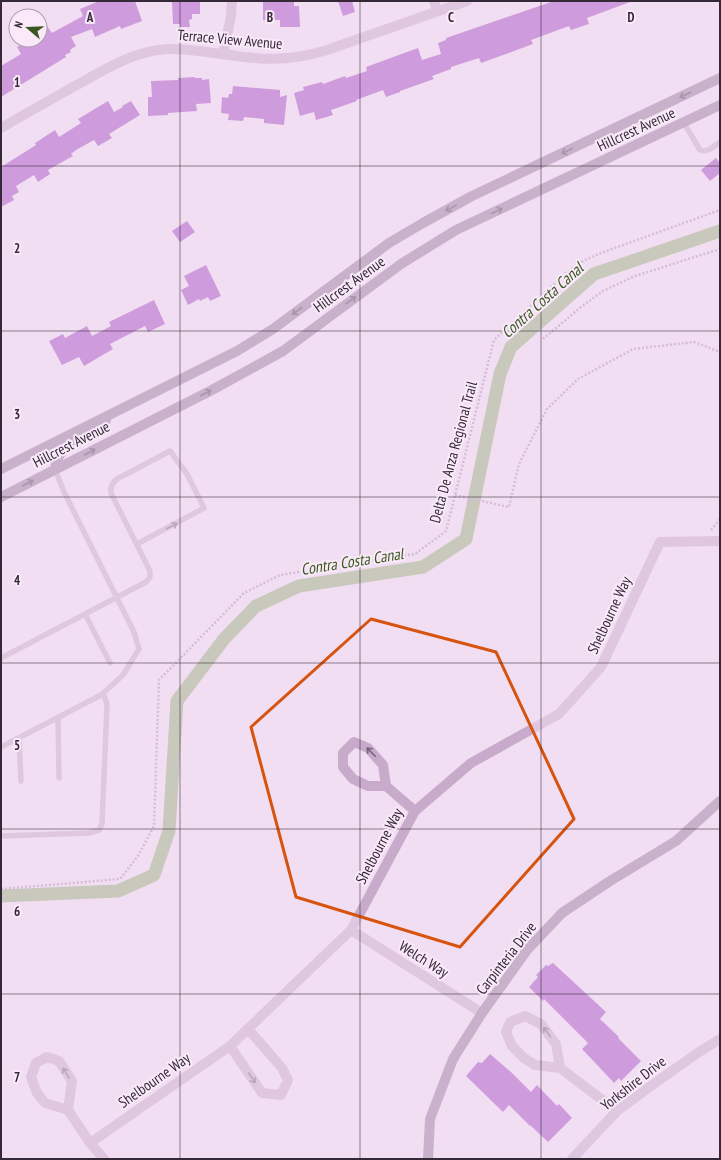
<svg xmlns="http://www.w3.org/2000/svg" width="721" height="1160" font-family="'PT Sans Narrow',sans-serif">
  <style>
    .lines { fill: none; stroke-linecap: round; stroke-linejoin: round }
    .canal { stroke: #95ae7d; stroke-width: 13 }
    .building { fill: #a24bc3 }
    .path { stroke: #b394b6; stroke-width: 2.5; stroke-dasharray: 2 2; stroke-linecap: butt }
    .lane { stroke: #c8aaca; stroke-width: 5.5 }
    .street { stroke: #c8aaca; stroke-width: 10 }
    .secondary { stroke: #987b9e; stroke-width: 10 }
    .oneway { stroke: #4e3e52 }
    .oneway2 { stroke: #77637a }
    .marked { fill: none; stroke: #d65410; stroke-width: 3; stroke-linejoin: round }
    .grid { fill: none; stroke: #352938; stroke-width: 1; stroke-opacity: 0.55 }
    .labels { text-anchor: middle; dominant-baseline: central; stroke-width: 4; stroke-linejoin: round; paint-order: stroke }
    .street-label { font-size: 15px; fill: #352938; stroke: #faeaf9 }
    .water-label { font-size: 16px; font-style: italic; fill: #39581f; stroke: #faeaf9 }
    .grid-label { font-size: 13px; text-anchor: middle; font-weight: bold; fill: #352938; stroke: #faeaf9; stroke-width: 4; stroke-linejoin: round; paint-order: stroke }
  </style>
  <rect width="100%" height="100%" fill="#f2def2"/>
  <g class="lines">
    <path class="canal" d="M1,896L118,891L154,875L169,831L177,701L224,639L256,606L299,586L423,567L466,539L500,374L511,347L594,274L720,231"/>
  </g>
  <path class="building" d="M99,1H135L142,21L121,29L120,26L95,37L92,29L71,37L76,46L70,50L71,52L65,55L66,57L1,97V66L21,54L17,47L30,40H40V30L47,26L52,33L83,16L80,9Z
    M172,1H200V14H192V19L189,20L190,27H180V24H173Z
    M263,1H294V6H299L300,27H280V20H263Z
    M338,1H352L355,12L343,16Z
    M554,1H630V2L587,18L589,24L571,30L569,26L531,40L533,44L481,63L479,58L451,67V69L432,76L434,79L400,91V92L386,97L383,90L356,100L357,101L331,110L333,115L316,120L314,112L300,116L294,93L304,90L303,87L322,82L323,84L345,76L346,78L367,71L366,67L418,48L422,60L441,54L438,43L446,40V38Z
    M195,77V78H202V80L209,79L211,103L196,104L197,111L168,113V115L148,116V97H152L151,81L178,80V78Z
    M233,86L280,90V97L287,95L284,125L264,123V119L244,117L243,121L228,120L229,114L221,113L222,97L228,98L229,94H232Z
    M108,101L114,112L123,107L122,106L131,101L140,115L109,134L112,138L98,146L94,140L76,150L71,154L73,156L48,170L50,174L38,182L34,175L16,186L19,192L12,196L14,200L1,207V167L36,145L35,143L55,130L59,137L81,123L78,119Z
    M716,158L720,163V173L710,181L701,170Z
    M187,221L195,232L180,242L172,231Z
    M206,265L221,296L210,301L208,297L200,301L199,299L188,305L181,290L189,286L184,276Z
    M154,300L165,324L148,332L145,326L110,344L113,349L84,366L79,357L62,365L49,341L63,334L65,338L87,326L92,336L111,326L109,322Z
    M553,963L606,1012L600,1019L619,1037L618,1038L641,1061L621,1081L619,1078L614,1083L601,1069L582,1049L588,1043L544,999L543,1001L529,987L538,977L536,975L546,965L548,966Z
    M490,1054L511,1072L531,1092L537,1085L557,1106L559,1104L572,1118L548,1142L530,1125V1126L509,1105L503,1112L466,1076L478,1062L482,1063Z"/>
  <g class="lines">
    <path class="path" d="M543,339L581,307L603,291L635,276L720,249
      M455,495L509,507L519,464L547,409L578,379L633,349L694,342L720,352
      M711,530L720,519
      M1,889L120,879L138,856L154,826L159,680L244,593L280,575L415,554L446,531L494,340L566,273L583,261L601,253L720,210"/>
    <path class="lane" d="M684,123L700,150C708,153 714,146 720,142
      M85,614L110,663
      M1,658L146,582L150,577V571L111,493C110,487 112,483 117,479L170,451L187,474L204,508L137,544
      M58,718L59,778
      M19,738L21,781
      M1,747L101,695L123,675L139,649L134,632L64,492L55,469
      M1,836L89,833L99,830L102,824L107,704L103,693"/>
    <path class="street" d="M434,1L437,11
      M223,54L231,16L232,1
      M1,128C25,114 50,100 75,86C104,70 133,51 167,49C185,48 204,52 222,54C261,60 289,62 327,50L467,1
      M386,786H368L353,779L343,767V753L354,742L368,748L383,765L386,786L415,811
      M351,930L482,1013
      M230,1046L262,1093L281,1095L288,1080L282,1068L248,1029
      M560,1068L556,1044L541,1024L525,1016L510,1022L506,1032L512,1046L524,1058L535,1065L560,1068L617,1111
      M68,1110L72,1081L59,1061L47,1057L36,1063L31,1077L37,1093L45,1103L68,1110L90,1143L104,1159
      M90,1143L230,1046L351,930L415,811L471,763L559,714L601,667L660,542L720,541
      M572,1159L617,1111L655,1083L699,1052L720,1039"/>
    <path class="secondary" d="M1,469L237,351L273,329L389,243L423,223L472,196L720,78
      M55,469C58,445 75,445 92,433C97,429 101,424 106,420
      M1,497L212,390L283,351L401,264L456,230L720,105
      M428,1159L430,1119L453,1059L482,1013L527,950L562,913L610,881L676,841L720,801"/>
  </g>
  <defs><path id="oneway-shaft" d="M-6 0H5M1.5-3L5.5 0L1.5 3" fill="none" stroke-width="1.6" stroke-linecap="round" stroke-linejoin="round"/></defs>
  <g class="oneway">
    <use href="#oneway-shaft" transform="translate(685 95) rotate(155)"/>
    <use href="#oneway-shaft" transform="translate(567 151) rotate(155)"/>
    <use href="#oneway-shaft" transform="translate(451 208) rotate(151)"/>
    <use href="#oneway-shaft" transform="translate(497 211) rotate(-25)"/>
    <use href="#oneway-shaft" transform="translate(351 300) rotate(-37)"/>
    <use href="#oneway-shaft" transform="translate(297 311) rotate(143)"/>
    <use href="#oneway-shaft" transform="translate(206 393) rotate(-27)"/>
    <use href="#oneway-shaft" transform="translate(90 452) rotate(-27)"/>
    <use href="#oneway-shaft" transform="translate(28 483) rotate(-27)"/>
  </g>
  <g class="oneway2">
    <use href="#oneway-shaft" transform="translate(172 526) rotate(-28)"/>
    <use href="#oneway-shaft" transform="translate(371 752) rotate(-135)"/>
    <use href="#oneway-shaft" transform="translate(547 1032) rotate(-126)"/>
    <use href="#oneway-shaft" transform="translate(66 1073) rotate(-121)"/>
    <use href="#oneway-shaft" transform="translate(252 1078) rotate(56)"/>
  </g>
  <path d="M0 0H721V1160H0ZM371,619L496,652L574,819L460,947L296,897L251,727Z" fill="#f2def2" fill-opacity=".55" fill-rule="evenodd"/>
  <path class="marked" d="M371,619L496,652L574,819L460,947L296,897L251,727Z"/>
  <path class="grid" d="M180,1V1159M360,1V1159M541,1V1159M1,166H720M1,331H720M1,497H720M1,663H720M1,829H720M1,994H720"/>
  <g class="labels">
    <g class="street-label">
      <text transform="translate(230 39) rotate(5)">Terrace View Avenue</text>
      <text transform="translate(636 129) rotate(-25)">Hillcrest Avenue</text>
      <text transform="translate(349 284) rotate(-36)">Hillcrest Avenue</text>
      <text transform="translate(71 444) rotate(-27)">Hillcrest Avenue</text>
      <text transform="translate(453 452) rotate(-75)">Delta De Anza Regional Trail</text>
      <text transform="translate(609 615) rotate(-65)">Shelbourne Way</text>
      <text transform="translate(379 846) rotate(-62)">Shelbourne Way</text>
      <text transform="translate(506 958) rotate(-52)">Carpinteria Drive</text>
      <text transform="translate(424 959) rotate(32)">Welch Way</text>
      <text transform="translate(154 1080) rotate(-35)">Shelbourne Way</text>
      <text transform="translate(633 1083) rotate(-38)">Yorkshire Drive</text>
    </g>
    <g class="water-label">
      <text transform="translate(542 300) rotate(-42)">Contra Costa Canal</text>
      <text transform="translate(352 561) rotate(-9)">Contra Costa Canal</text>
    </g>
  </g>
  <g class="grid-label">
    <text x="90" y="22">A</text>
    <text x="270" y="22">B</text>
    <text x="451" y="22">C</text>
    <text x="631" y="22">D</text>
    <text x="17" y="87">1</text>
    <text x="17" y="253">2</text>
    <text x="17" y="419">3</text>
    <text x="17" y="585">4</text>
    <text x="17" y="750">5</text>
    <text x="17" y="916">6</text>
    <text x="17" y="1082">7</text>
  </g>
  <rect width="721" height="1160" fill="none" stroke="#352938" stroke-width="4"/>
  <g transform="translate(28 28) rotate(289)"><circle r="19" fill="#faeaf9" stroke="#ab9dac"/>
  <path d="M0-3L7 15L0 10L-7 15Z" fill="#39581f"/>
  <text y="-6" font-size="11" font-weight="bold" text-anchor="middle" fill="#352938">N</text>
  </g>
</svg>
